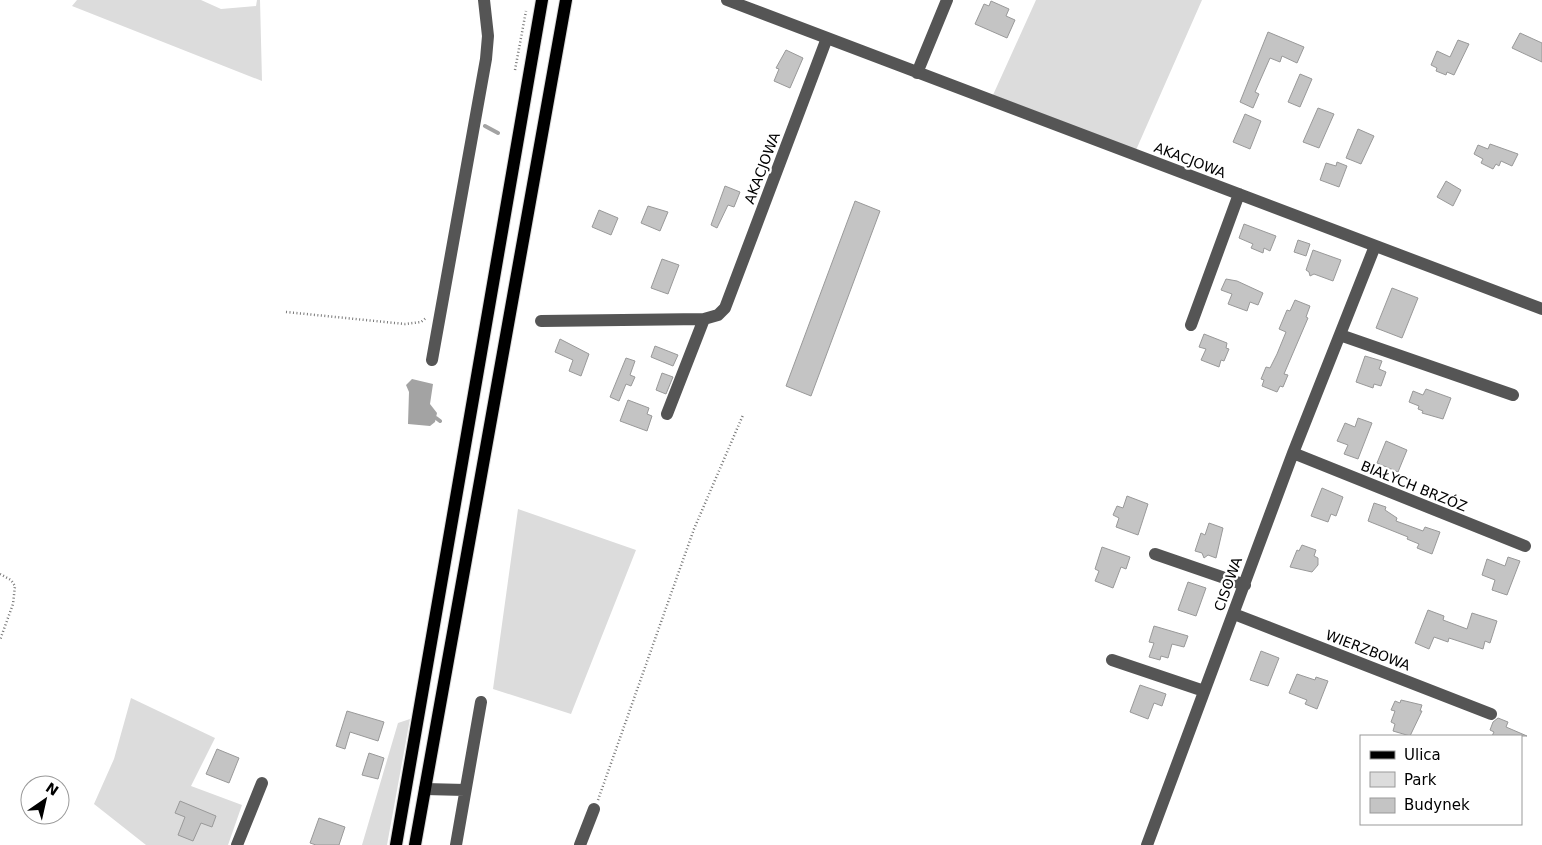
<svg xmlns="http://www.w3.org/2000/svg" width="1542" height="845" font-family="'DejaVu Sans',sans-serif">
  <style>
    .green { fill: #dcdcdc }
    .water { fill: #a3a3a3 }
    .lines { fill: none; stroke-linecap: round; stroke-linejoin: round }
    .stream { stroke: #a3a3a3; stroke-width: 4 }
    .building { fill: #c4c4c4; stroke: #999 }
    .major-casing { stroke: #dbdbdb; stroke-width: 14 }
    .path { stroke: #777; stroke-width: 2.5; stroke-dasharray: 1 2.5; stroke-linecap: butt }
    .minor { stroke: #555; stroke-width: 12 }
    .major { stroke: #000; stroke-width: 12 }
    .labels { text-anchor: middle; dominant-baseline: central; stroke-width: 4.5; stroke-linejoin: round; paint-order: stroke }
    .street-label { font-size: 14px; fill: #000; stroke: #fff }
  </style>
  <rect width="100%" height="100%" fill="#fff"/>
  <path class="green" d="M77,0H201L221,9L256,6L257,0H260L262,81L72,6Z
    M1036,0H1202L1136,150L993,95Z
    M518,509L636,550L571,714L493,689Z
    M131,698L215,738L191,786L242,805L228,845H146L94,804L114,759Z
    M410,719L387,845H362L398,723Z"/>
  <path class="water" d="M412,379L433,384L430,404L437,413L435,422L430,426L408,424L409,392L406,385Z"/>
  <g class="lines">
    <path class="stream" d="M485,126L498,133
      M436,418L440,421"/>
  </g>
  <path class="building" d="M991,1L1009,9L1006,16L1015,20L1007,38L975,24L984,4L989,6Z
    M1268,32L1304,47L1297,63L1282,56L1280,62L1270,58L1255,92L1259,94L1253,108L1240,102Z
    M1520,33L1542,43V62L1512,48Z
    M1458,40L1469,44L1454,75L1447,72L1446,75L1436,71L1437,68L1431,65L1437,51L1450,57Z
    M786,50L803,58L790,88L774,81L779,69L776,68Z
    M1300,74L1312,79L1300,107L1288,102Z
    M1318,108L1334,114L1319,148L1303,142Z
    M1245,114L1261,121L1250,149L1233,142Z
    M1358,129L1374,136L1361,164L1346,158Z
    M1490,144L1518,154L1512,166L1501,161L1499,166L1496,164L1493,169L1481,163L1483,159L1474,154L1478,145L1488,149Z
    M1337,162L1347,166L1339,187L1320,180L1326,163L1336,166Z
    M1446,181L1461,190L1453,206L1437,197Z
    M725,186L740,192L734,207L728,205L717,228L711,225Z
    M855,201L880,211L811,396L786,386Z
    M648,206L668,212L660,231L641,223Z
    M599,210L618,218L611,235L592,227Z
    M1244,224L1276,236L1270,251L1264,248L1263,253L1251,248L1253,244L1239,238Z
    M1298,240L1310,244L1306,256L1294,252Z
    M1313,250L1341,260L1333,281L1314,274L1310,276L1309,272L1306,270Z
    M662,259L679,265L668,294L651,288Z
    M1226,279L1237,281L1263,293L1258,305L1250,302L1247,311L1228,304L1232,294L1221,290Z
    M1392,288L1418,298L1402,338L1376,328Z
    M1295,300L1310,306L1306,317L1308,318L1284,374L1288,375L1283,387L1280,386L1277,392L1262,386L1264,380L1261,379L1266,367L1270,368L1277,354L1286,332L1279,329L1287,310L1290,311Z
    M1204,334L1227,343L1226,348L1229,349L1224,361L1221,360L1219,367L1201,360L1206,349L1199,347Z
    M560,339L589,354L581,376L569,371L573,360L555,352Z
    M655,346L678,355L673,366L651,357Z
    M1365,356L1382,361L1379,369L1386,372L1381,386L1374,384L1373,388L1356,382Z
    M626,358L635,361L630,375L635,377L631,386L626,384L619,401L610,397Z
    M662,373L673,377L666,394L656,390Z
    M1426,389L1451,398L1443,419L1422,413L1423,411L1418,409L1419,406L1409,402L1413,391L1423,395Z
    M628,400L649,408L647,414L652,416L647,431L620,421Z
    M1358,418L1372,423L1358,459L1344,454L1348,445L1337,441L1345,423L1355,427Z
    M1386,441L1407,450L1398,472L1377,463Z
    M1322,488L1343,497L1336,516L1331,514L1328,522L1311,516Z
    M1127,496L1148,504L1138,535L1116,527L1119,518L1113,515L1117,506L1123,508Z
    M1374,503L1386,507L1385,510L1397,518L1396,521L1423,531L1425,527L1440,532L1432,554L1417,548L1419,544L1407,539L1408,537L1368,521Z
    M1209,523L1223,528L1216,558L1208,555L1204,558L1202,553L1195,551L1201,533L1205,535Z
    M1302,545L1316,550L1314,556L1318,558V565L1312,572L1290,567L1297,550L1299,551Z
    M1102,547L1130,557L1126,569L1121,567L1113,588L1095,581L1099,571L1095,569Z
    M1508,557L1520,561L1507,595L1492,590L1495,580L1482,575L1487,559L1505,566Z
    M1188,582L1206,588L1196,616L1178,610Z
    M1428,610L1444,616L1443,620L1467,629L1472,613L1497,621L1490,643L1485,641L1483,649L1449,638L1448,642L1434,637L1429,649L1415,643Z
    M1154,626L1188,636L1184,647L1172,644L1168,658L1161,656L1160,660L1149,657L1154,643L1149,642Z
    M1261,651L1279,658L1268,686L1250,680Z
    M1297,674L1315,680L1316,677L1328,681L1317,709L1305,704L1307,700L1289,693Z
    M1140,685L1166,694L1162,706L1154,703L1148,719L1130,712Z
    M1401,700L1422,705L1420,711H1422L1410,736L1393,731L1395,724L1391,722L1395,711L1391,710L1395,701L1400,703Z
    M347,711L384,722L378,741L350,732L345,749L336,746Z
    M1498,718L1508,722L1506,727L1527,736H1492L1494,732L1490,730L1493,722Z
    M217,749L239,758L229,783L206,774Z
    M369,753L384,758L378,779L362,775Z
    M180,801L216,816L212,827L201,823L193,841L178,835L185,817L175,813Z
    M319,818L345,827L339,845H316L310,843Z"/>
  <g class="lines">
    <defs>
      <path id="major" d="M396,845L542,0
        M415,845L566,0"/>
    </defs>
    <use href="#major" class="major-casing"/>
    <path class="path" d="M515,70L526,11
      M286,312L405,324L421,322L426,318
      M0,574L11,580L15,586L13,604L0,640
      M598,800L694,529L743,415"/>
    <path class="minor" d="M727,0L1542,309
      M917,73L947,0
      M541,321L704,319L718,315L725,308L827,38
      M1191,325L1239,194
      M1340,335L1513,395
      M432,360L486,59L488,36L484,0
      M667,414L704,319
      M1293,453L1525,546
      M1155,554L1245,585
      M1234,614L1491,714
      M1112,660L1204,691
      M425,789L465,790
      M237,845L262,783
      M456,845L481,702
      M580,845L594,809
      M1147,845L1293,453L1375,246"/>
    <use href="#major" class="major"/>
  </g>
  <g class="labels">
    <g class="street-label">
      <text transform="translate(1190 160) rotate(21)">AKACJOWA</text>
      <text transform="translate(762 168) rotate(-69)">AKACJOWA</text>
      <text transform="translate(1414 486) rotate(22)">BIAŁYCH BRZÓZ</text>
      <text transform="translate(1228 584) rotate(-70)">CISOWA</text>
      <text transform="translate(1368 650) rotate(21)">WIERZBOWA</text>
    </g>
  </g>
  <rect x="1360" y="735" width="162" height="90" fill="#ffffff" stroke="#999999"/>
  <rect x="1370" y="751" width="25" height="8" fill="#000000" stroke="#999999"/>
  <text x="1404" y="760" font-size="15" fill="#000000">Ulica</text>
  <rect x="1370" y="772" width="25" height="15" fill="#dcdcdc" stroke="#999999"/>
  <text x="1404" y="785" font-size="15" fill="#000000">Park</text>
  <rect x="1370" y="798" width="25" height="15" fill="#c4c4c4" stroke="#999999"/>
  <text x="1404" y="810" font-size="15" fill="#000000">Budynek</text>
  <g transform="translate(45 800) rotate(34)"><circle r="24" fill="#ffffff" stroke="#999999"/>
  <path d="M0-4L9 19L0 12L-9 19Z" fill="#000000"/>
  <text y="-8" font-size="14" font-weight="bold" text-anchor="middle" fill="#000000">N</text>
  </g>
</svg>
